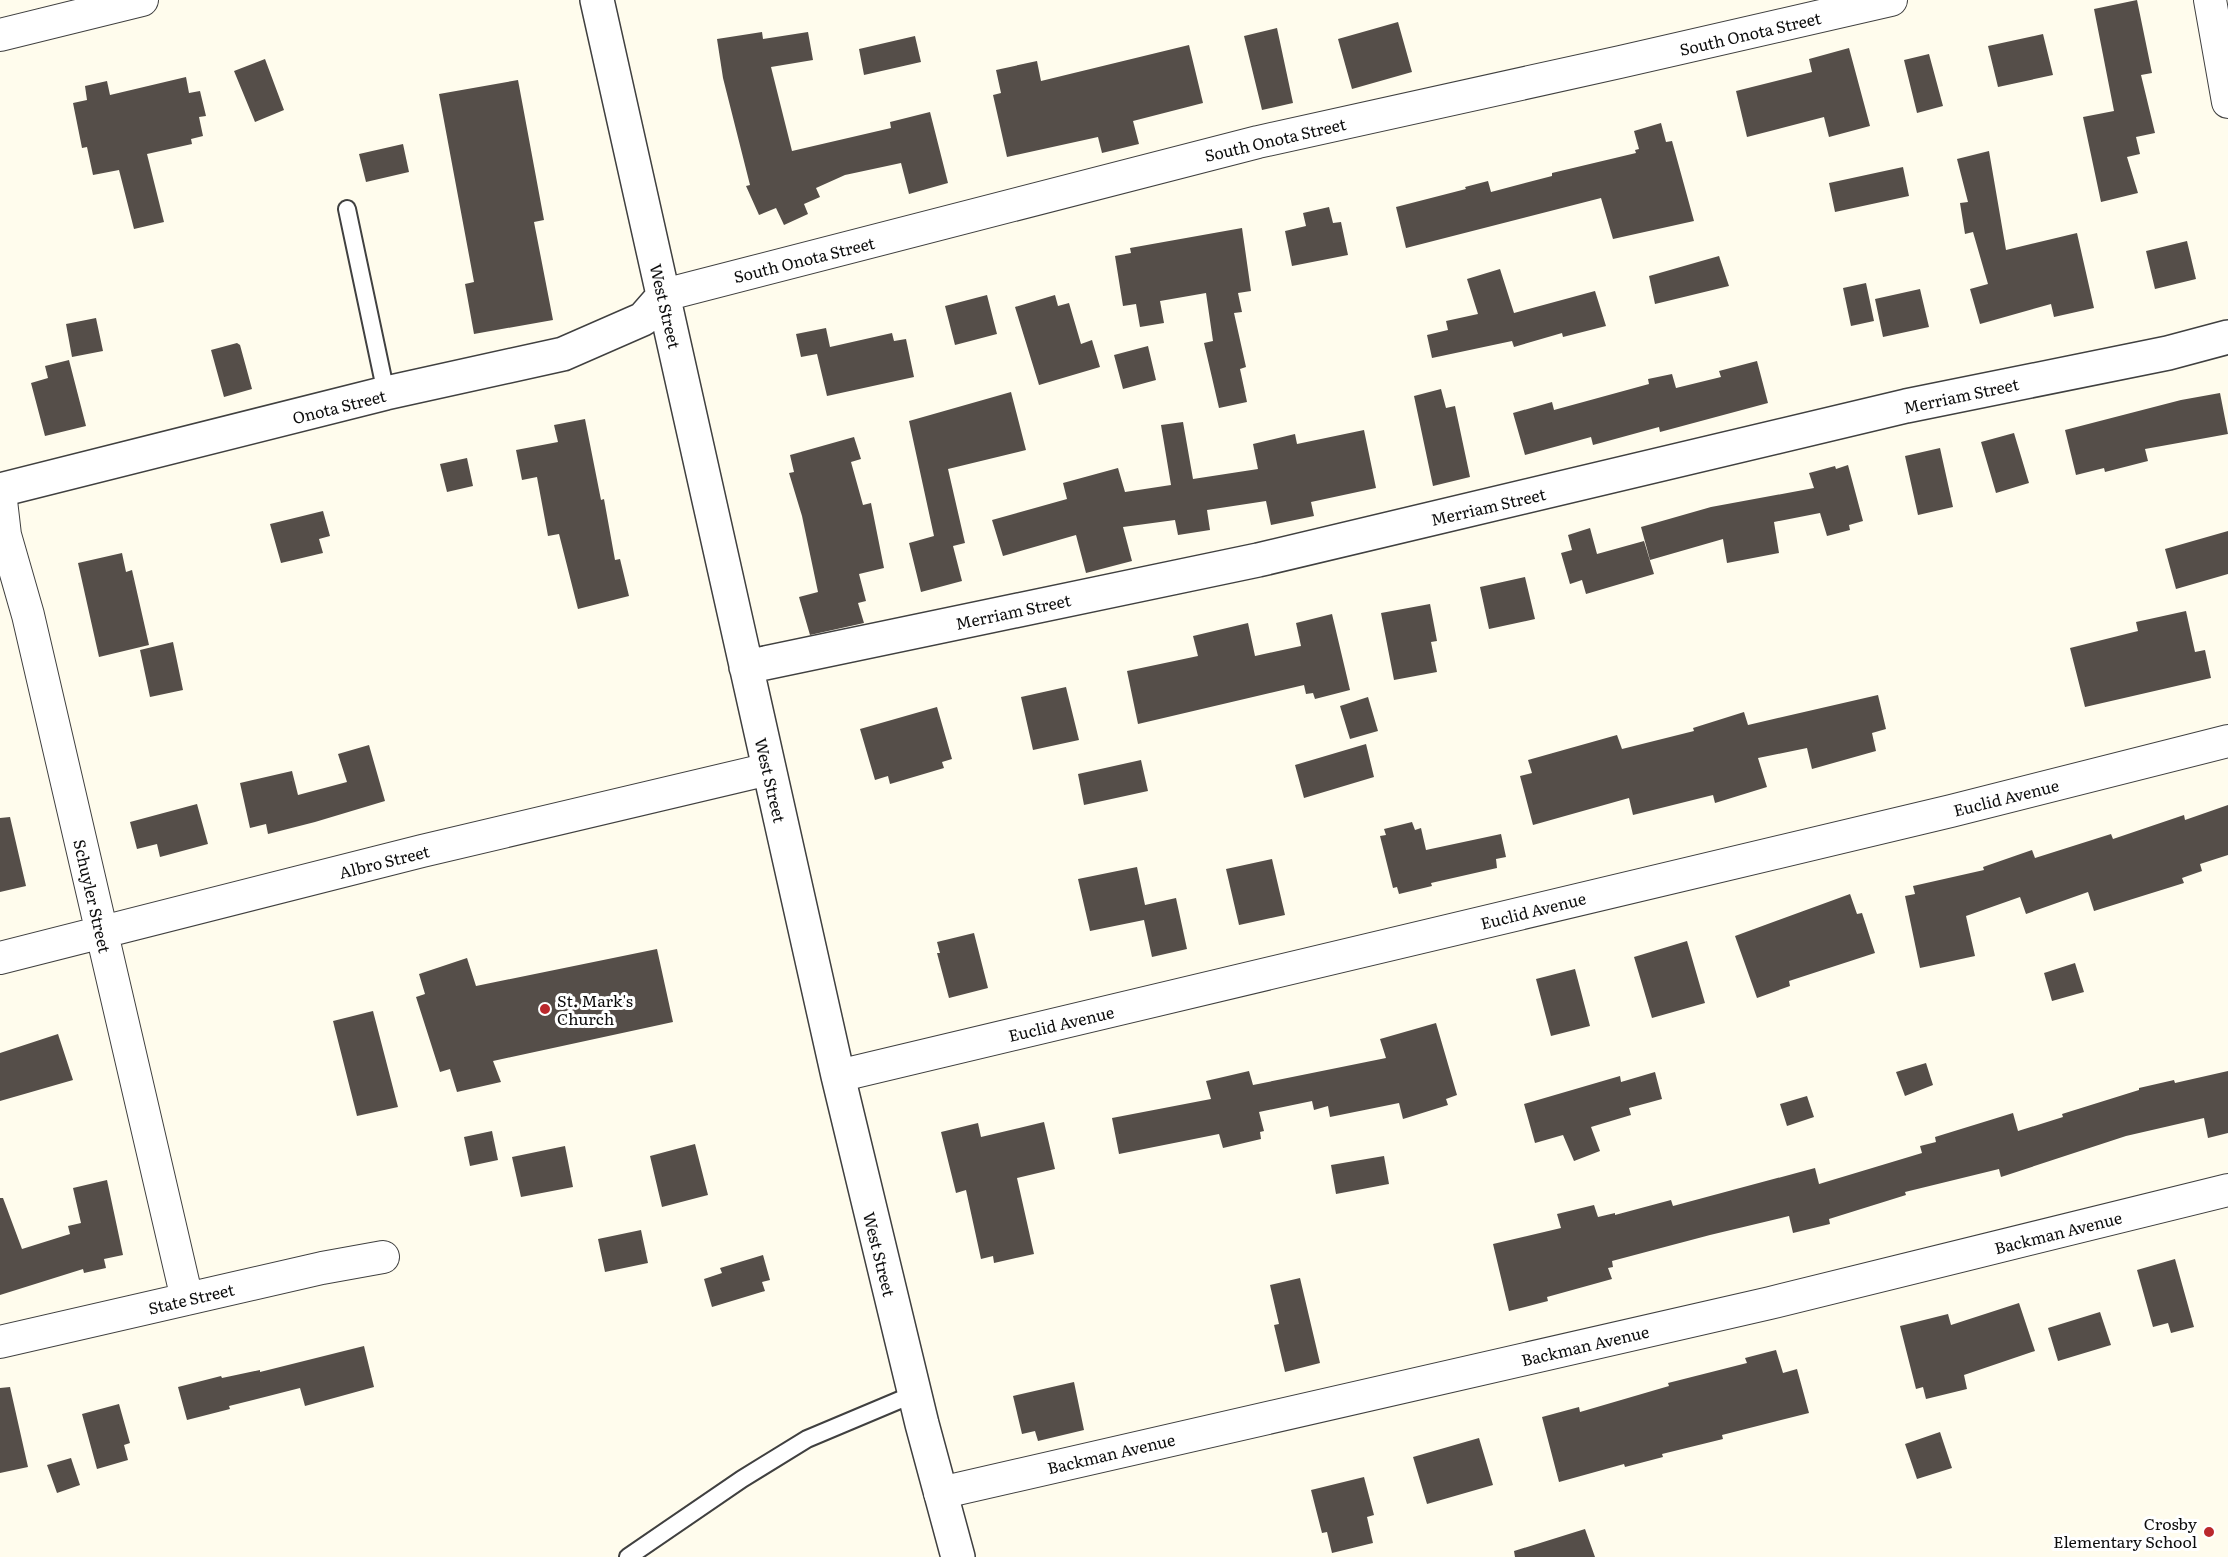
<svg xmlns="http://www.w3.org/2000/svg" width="2228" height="1557" font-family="Literata,serif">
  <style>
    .building { fill: #554e49 }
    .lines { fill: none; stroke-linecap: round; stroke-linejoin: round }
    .service-casing { stroke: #404040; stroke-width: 20 }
    .minor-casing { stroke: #404040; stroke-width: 34 }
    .tertiary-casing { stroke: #404040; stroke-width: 36 }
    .service { stroke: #fff; stroke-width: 16 }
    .minor { stroke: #fff; stroke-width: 32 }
    .tertiary { stroke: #fff; stroke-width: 33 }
    .poi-dot { fill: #ba282c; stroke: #fff; stroke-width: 2 }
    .labels { text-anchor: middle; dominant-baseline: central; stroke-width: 6; stroke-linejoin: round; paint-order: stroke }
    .street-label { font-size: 16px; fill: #0d0d0d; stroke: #fff }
    .poi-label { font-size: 16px; fill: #0d0d0d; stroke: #fff; text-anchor: start }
  </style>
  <rect width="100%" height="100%" fill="#fffced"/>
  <path class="building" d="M2137,0L2152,73L2141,75L2155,133L2136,137L2140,154L2127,157L2138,193L2101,202L2083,117L2114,111L2094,9Z
    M1398,22L1412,72L1352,89L1338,39Z
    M1277,28L1293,103L1262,110L1244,36Z
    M762,32L763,39L808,32L813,60L771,67L792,151L891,128L890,122L930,112L948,183L909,194L901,163L845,175L816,188L820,197L804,204L808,214L784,225L776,208L759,215L746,186L750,185L723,78L717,39Z
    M2043,34L2053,75L1998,87L1988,46Z
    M915,36L921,62L864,75L859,49Z
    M1189,45L1203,103L1133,121L1139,144L1102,153L1098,137L1007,157L993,95L1001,93L996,70L1037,61L1041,81Z
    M1849,48L1870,126L1829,137L1824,117L1747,137L1736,91L1812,72L1809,59Z
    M1929,54L1943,106L1917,113L1904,60Z
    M265,59L284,110L255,122L234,71Z
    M186,77L189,93L200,91L206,116L199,117L203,136L191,139L192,144L147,154L164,222L134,229L119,170L93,175L87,147L82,148L73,103L87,100L85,86L107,81L110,95Z
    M518,80L544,220L534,222L553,320L474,334L465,284L474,282L439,94Z
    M1661,123L1666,142L1672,141L1694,221L1613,239L1601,198L1406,248L1396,207L1466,189L1465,187L1488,181L1491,192L1552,176V173L1636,153L1635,150L1639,149L1634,131Z
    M403,144L409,172L366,182L359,154Z
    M1989,151L2006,250L2077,233L2094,308L2054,317L2051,304L1980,324L1970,289L1988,284L1973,232L1965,234L1960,203L1968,202L1957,159Z
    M1903,167L1909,196L1835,212L1829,183Z
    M1329,207L1333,223L1341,222L1348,255L1292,266L1285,231L1306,226L1303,213Z
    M1242,228L1251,291L1238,293L1242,312L1234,313L1246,367L1240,369L1247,402L1219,408L1204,343L1213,341L1206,293L1160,301L1164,323L1140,327L1136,304L1123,306L1115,256L1131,253L1130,248Z
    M2187,241L2196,279L2155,289L2146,251Z
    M1719,256L1729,286L1655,304L1649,276Z
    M1500,269L1514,313L1595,291L1606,326L1563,337L1562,333L1514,347L1512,341L1432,358L1427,335L1448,330L1446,321L1478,314L1467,279Z
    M1866,283L1874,321L1851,326L1843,288Z
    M1920,289L1929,327L1883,337L1875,299Z
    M987,295L997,334L955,345L945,306Z
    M1055,295L1058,306L1069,303L1081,344L1092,340L1100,367L1039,385L1015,307Z
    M96,318L103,351L72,357L66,324Z
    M826,328L830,347L892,333L894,341L906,339L914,377L827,396L817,354L801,357L796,334Z
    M237,343L240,345L252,389L224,397L211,350Z
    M1148,346L1156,380L1123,389L1114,355Z
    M69,360L86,426L45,436L31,383L48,378L45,366Z
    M1757,361L1768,403L1660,432L1659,427L1593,445L1591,437L1525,455L1513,413L1552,402L1554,410L1649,384L1648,379L1672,374L1676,388L1721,377L1719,371Z
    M1441,389L1446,408L1455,406L1470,477L1433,486L1414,396Z
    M1011,392L1026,450L948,469L965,543L953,546L962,581L921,592L909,543L934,536L909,421Z
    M2220,393L2228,434L2145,449L2148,461L2105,472L2104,468L2076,475L2065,430L2181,400Z
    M585,419L601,500L604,499L615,560L620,559L629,596L578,609L559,534L548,536L537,477L522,480L516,450L558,442L554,425Z
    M1183,422L1193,479L1258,469L1253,444L1295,434L1297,444L1364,430L1376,488L1311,502L1314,516L1271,525L1266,501L1207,510L1210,530L1178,535L1175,520L1123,527L1132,561L1086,573L1076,535L1003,556L992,520L1067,499L1063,483L1118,468L1125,492L1171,485L1161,425Z
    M2014,433L2029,483L1996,493L1981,442Z
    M854,437L861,459L851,462L863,505L871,503L884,568L859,574L866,601L858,603L864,623L810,635L799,597L818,592L802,516L789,473L794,472L790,455Z
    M1940,448L1953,507L1918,515L1905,456Z
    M467,458L473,486L447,492L440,464Z
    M1848,465L1863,521L1849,525L1850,530L1827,536L1820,513L1774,522L1779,553L1727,563L1723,539L1650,560L1641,527L1711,507L1814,488L1809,473L1835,466L1836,469Z
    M323,511L330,536L319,539L323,553L281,563L270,524Z
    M1590,528L1597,554L1644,541L1654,574L1586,594L1582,580L1570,584L1561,553L1572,550L1568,535Z
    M2228,531V574L2176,589L2165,549Z
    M122,553L126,572L132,570L149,645L99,657L78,563Z
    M1525,577L1535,619L1489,629L1480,587Z
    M1430,604L1437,641L1431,642L1437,672L1394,680L1381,613Z
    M2186,611L2195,652L2205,650L2211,678L2085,707L2070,648L2138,631L2136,622Z
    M1332,614L1350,690L1315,699L1313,693L1306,694L1304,685L1138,724L1127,671L1198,656L1193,636L1248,623L1255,656L1301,646L1296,623Z
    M173,642L183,690L150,697L140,650Z
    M1066,687L1079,740L1033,750L1021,697Z
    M1878,695L1886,729L1872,733L1876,751L1812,769L1807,748L1758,758L1767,787L1715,803L1713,795L1633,815L1629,798L1533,825L1520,776L1532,773L1528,760L1617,735L1622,749L1694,731L1693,728L1744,712L1748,725Z
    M1368,697L1378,731L1350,739L1340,706Z
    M937,707L952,759L942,762L944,768L890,784L888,776L875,780L860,729Z
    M1366,744L1374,777L1304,798L1295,765Z
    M369,745L385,801L315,822L268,834L266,824L250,828L240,783L292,771L298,795L347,782L338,754Z
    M1141,760L1148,791L1084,805L1078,774Z
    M197,804L208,844L160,857L157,844L137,849L130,822Z
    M2228,805V855L2200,864L2202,871L2182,878L2184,883L2094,911L2088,892L2026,914L2020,897L1966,916L1975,956L1920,968L1905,896L1915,894L1913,886L1984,870L1983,867L2032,850L2035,858L2111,834L2113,839L2184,815L2185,820Z
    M10,817L26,886L0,892V818Z
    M1412,822L1415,830L1421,828L1426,850L1501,834L1506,857L1496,859L1497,868L1431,883L1432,886L1399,894L1397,887L1393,888L1380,836L1386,835L1384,829Z
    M1272,859L1285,915L1239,925L1226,869Z
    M1137,867L1145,905L1176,898L1187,949L1152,957L1144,920L1090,931L1078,879Z
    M1850,894L1857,914L1862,913L1875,953L1789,981L1790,986L1757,998L1735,936Z
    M974,933L988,988L949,998L937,953H940L937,942Z
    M1687,941L1705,1003L1652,1018L1634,957Z
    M657,949L673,1022L493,1061L501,1082L457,1092L450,1069L440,1072L416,997L425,994L419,974L467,958L476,986Z
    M2075,963L2084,992L2052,1001L2044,973Z
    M1575,969L1590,1026L1551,1036L1536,979Z
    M373,1011L398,1107L357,1116L333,1021Z
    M1436,1023L1457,1095L1446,1099L1448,1105L1403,1119L1399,1103L1330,1117L1328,1106L1314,1110L1312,1101L1259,1112L1264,1131L1260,1132L1261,1139L1223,1148L1219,1134L1119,1154L1112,1118L1211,1099L1206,1081L1249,1071L1253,1085L1386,1058L1380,1039Z
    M58,1034L73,1080L0,1101V1053Z
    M1926,1063L1933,1085L1905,1096L1896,1072Z
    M2228,1071V1133L2208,1138L2204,1118L2126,1136L2001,1177L1999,1169L1905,1192L1906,1195L1829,1219L1830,1224L1793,1233L1789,1216L1710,1235L1612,1261L1613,1267L1608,1268L1612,1279L1547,1297L1548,1301L1509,1311L1493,1244L1561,1228L1557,1214L1594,1205L1598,1217L1615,1213V1215L1671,1200L1673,1206L1815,1168L1819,1184L1922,1153L1920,1146L1936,1142L1935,1137L2013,1113L2018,1131L2063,1117L2062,1114L2139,1090V1088L2174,1080L2175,1083Z
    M1655,1072L1662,1099L1629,1108L1631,1115L1591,1127L1600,1151L1574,1161L1563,1135L1535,1143L1524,1104L1620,1076L1621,1082Z
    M1807,1096L1814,1117L1787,1126L1780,1104Z
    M1044,1122L1055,1169L1017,1178L1034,1254L994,1263L993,1256L981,1259L966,1190L956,1193L941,1132L978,1123L981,1137Z
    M492,1131L498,1160L470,1166L464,1137Z
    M695,1144L708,1195L662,1207L650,1156Z
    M565,1146L573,1187L521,1197L512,1157Z
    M1384,1156L1389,1184L1336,1194L1331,1165Z
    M107,1180L123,1255L104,1259L106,1268L84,1273L83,1269L0,1295V1198H3L22,1249L70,1234L68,1226L81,1223L73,1188Z
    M641,1230L648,1263L605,1272L598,1239Z
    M763,1255L770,1280L762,1282L765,1291L712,1307L704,1279L722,1273L720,1268Z
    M2175,1259L2194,1327L2171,1333L2168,1323L2153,1327L2137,1270Z
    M1300,1278L1320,1363L1285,1372L1274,1325L1279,1324L1270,1285Z
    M2019,1303L2035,1351L1964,1375L1967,1389L1926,1399L1923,1387L1916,1389L1900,1326L1948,1314L1951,1325Z
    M2100,1312L2111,1345L2058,1361L2048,1328Z
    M364,1346L374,1387L305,1406L300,1388L229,1406L230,1409L187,1420L178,1387L221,1376L222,1378L260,1370V1372Z
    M1776,1350L1783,1373L1797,1369L1809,1413L1722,1435L1723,1439L1662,1454L1663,1457L1625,1467L1624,1464L1559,1482L1542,1417L1579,1407L1580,1412L1669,1386L1668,1383L1747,1363L1745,1358Z
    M1074,1382L1084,1430L1038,1441L1035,1431L1022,1434L1013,1396Z
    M10,1387L28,1467L0,1473V1388Z
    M119,1404L130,1443L124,1445L128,1460L97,1469L82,1414Z
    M1940,1432L1952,1468L1917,1479L1905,1444Z
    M1479,1438L1493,1485L1427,1504L1413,1457Z
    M71,1458L80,1485L57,1493L47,1465Z
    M1364,1477L1374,1515L1367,1517L1373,1543L1332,1553L1327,1532L1322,1533L1311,1490Z
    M1585,1529L1595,1557H1515L1514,1551Z"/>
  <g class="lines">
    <defs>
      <path id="service" d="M347,209L386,393
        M628,1557L742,1479L807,1439L914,1394"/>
      <path id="minor" d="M2210,0L2228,102
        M0,35L142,0
        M664,295L1258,142L1620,62L1891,0
        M0,492L5,535L28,615L187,1299
        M0,958L422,851L769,769
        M838,1076L1951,811L2228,741
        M0,1342L322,1268L383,1257
        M940,1493L1770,1303L2228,1190"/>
      <path id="tertiary" d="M597,0L838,1076L922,1424L958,1557
        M0,490L386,393L563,354L643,319L664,295
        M746,667L1258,560L1906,406L2168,353L2228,337"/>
    </defs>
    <use href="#service" class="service-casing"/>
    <use href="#minor" class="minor-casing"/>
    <use href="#tertiary" class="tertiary-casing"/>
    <use href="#service" class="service"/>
    <use href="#minor" class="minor"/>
    <use href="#tertiary" class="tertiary"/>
  </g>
  <g class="poi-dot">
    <circle cx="545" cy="1009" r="6"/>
    <circle cx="2209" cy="1532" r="6"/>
  </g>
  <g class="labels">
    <g class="street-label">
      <text transform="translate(1750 33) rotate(-13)">South Onota Street</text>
      <text transform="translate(1275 139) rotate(-13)">South Onota Street</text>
      <text transform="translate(804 259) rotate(-14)">South Onota Street</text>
      <text transform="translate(666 306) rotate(77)">West Street</text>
      <text transform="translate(1961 395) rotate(-12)">Merriam Street</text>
      <text transform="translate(339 406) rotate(-14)">Onota Street</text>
      <text transform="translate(1488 506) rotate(-13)">Merriam Street</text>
      <text transform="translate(1013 611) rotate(-12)">Merriam Street</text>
      <text transform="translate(771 780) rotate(77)">West Street</text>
      <text transform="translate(2006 797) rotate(-14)">Euclid Avenue</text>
      <text transform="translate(384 861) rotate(-14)">Albro Street</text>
      <text transform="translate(93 896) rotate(77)">Schuyler Street</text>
      <text transform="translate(1533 910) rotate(-14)">Euclid Avenue</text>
      <text transform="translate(1061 1023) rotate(-13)">Euclid Avenue</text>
      <text transform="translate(2058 1232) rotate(-14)">Backman Avenue</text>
      <text transform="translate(880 1254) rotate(76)">West Street</text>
      <text transform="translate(191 1298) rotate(-13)">State Street</text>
      <text transform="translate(1585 1345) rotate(-13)">Backman Avenue</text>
      <text transform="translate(1111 1453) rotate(-13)">Backman Avenue</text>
    </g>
    <g class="poi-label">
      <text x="557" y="1000">St. Mark's<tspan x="557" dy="18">Church</tspan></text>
      <text x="2197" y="1523" text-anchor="end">Crosby<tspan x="2197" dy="18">Elementary School</tspan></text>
    </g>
  </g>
</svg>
